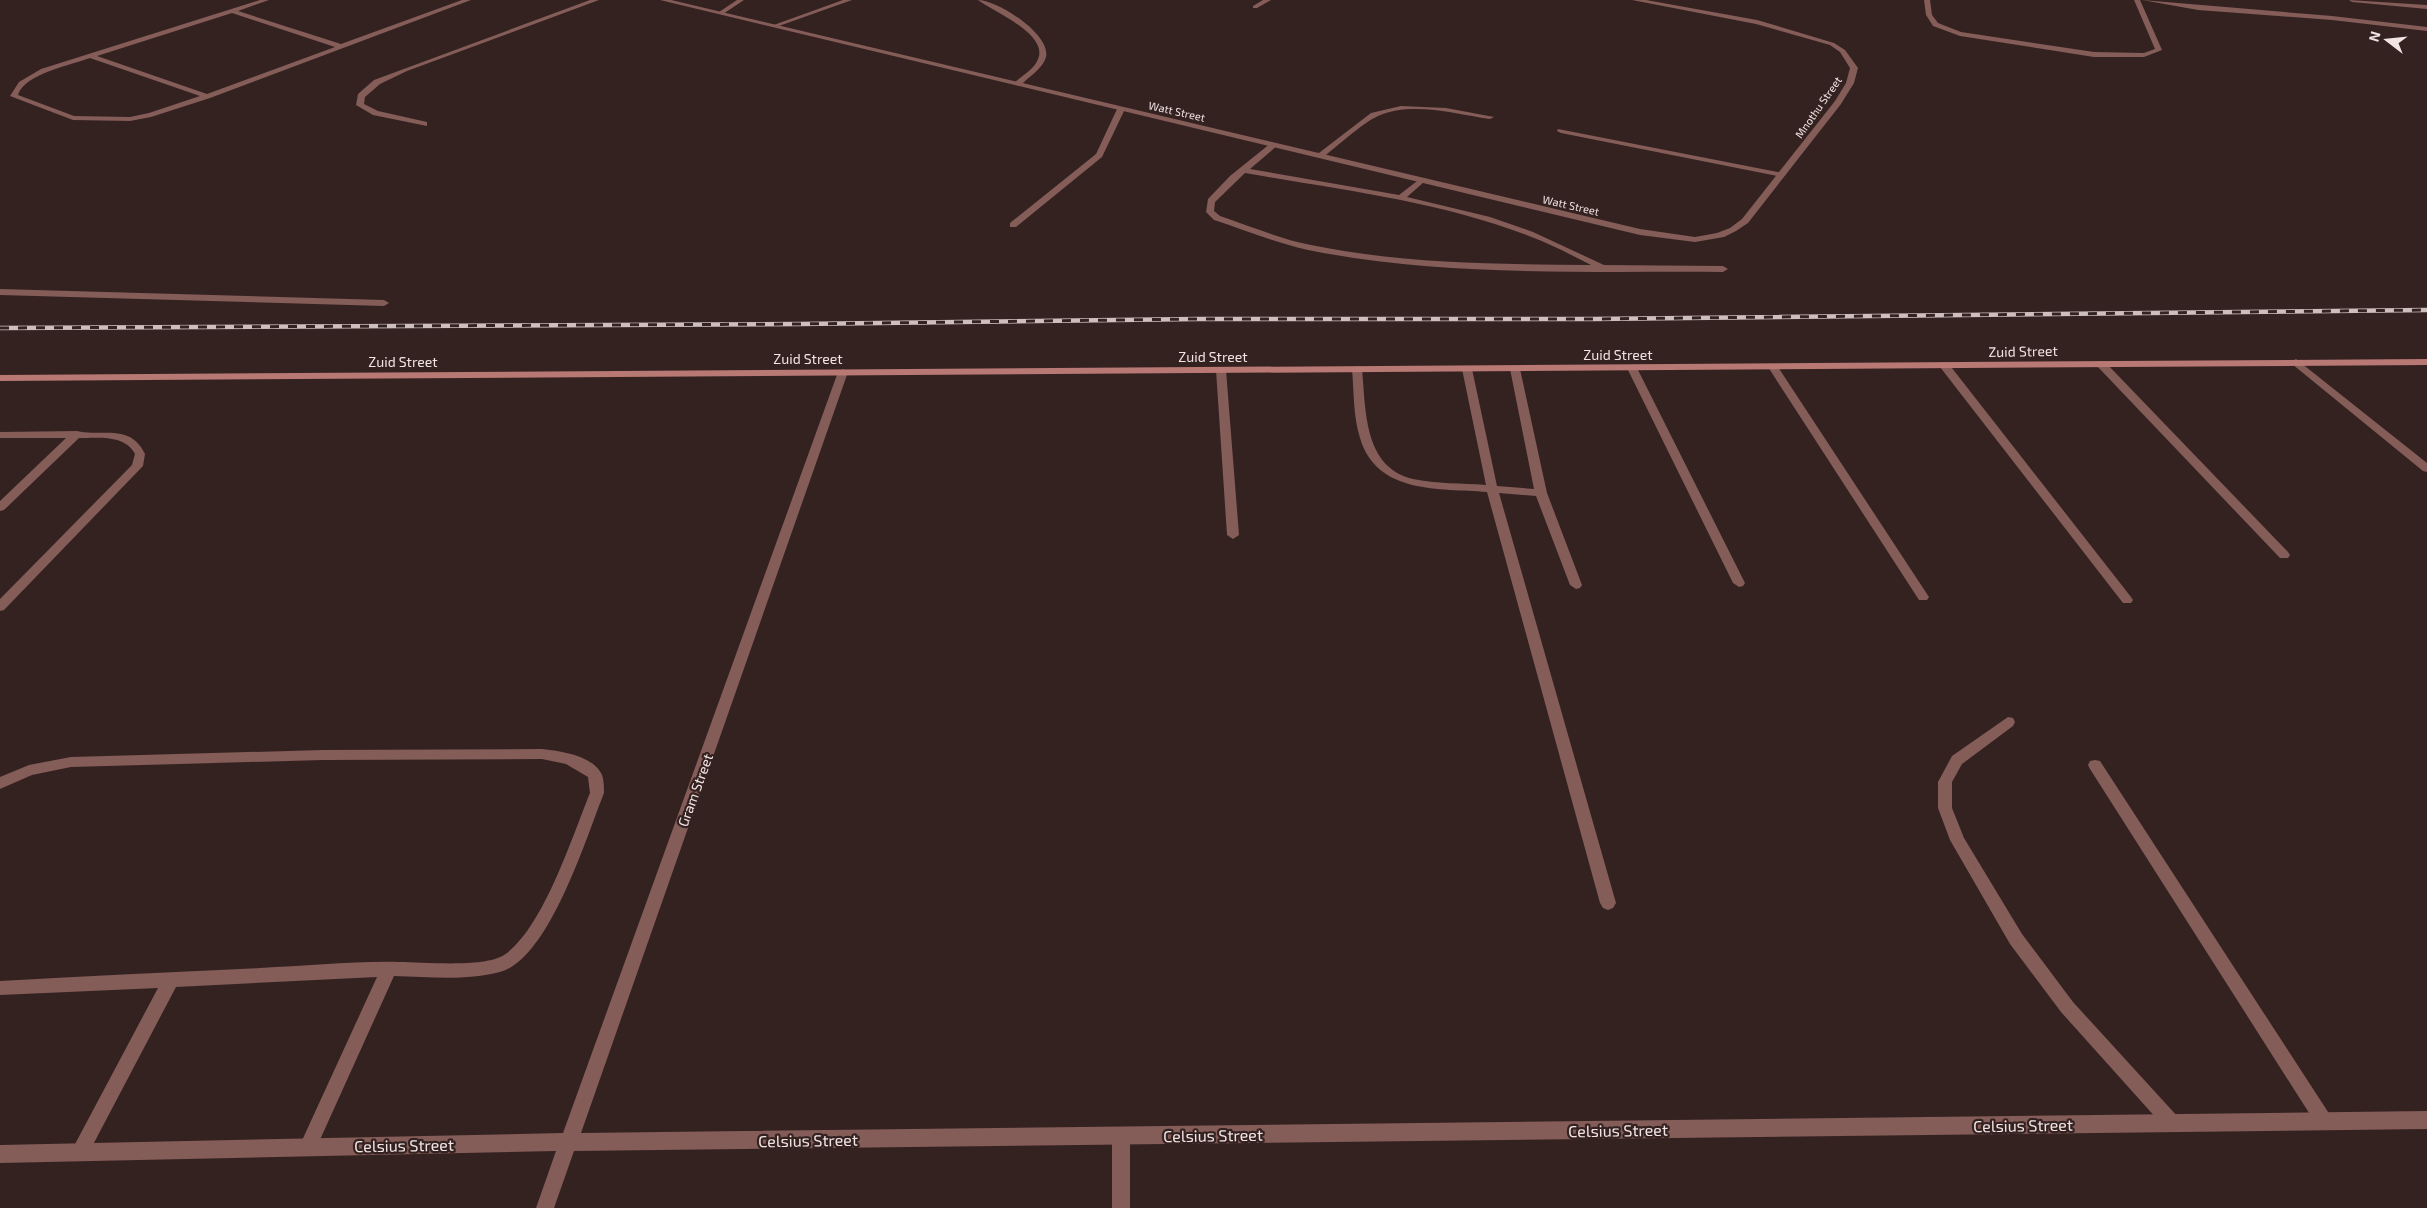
<svg xmlns="http://www.w3.org/2000/svg" width="2427" height="1208" font-family="'Exo 2',sans-serif">
  <style>
    .lines { fill: none; stroke-linecap: round; stroke-linejoin: round }
    .lane { fill: #845c58; fill-rule: evenodd }
    .street { fill: #845c58; fill-rule: evenodd }
    .secondary { fill: #b87873; fill-rule: evenodd }
    .rail-casing { stroke: #cdbfbe; stroke-width: 4.5 }
    .rail { stroke: #342221; stroke-width: 3; stroke-dasharray: 9; stroke-linecap: butt }
    .labels { text-anchor: middle; dominant-baseline: central; stroke-width: 4.5; stroke-linejoin: round; paint-order: stroke }
    .far-street-label { font-size: 11px; fill: #f1e4e3; stroke: #342221 }
    .street-label { font-size: 14px; fill: #f1e4e3; stroke: #342221 }
    .near-street-label { font-size: 16px; fill: #f1e4e3; stroke: #342221 }
  </style>
  <rect width="100%" height="100%" fill="#342221"/>
  <g class="lines">
    <path class="lane" d="M260,0H269L238,11L341,44L462,0H471L210,98L151,117L130,121L73,120L10,96L19,82L41,69ZM232,13L335,47L207,94L97,56ZM90,58L200,96L149,113L130,117L74,116L18,95C24,74 71,65 90,58Z
      M590,0H599L407,71L380,84L365,97L364,104L378,111L427,122V126L373,115L356,105L358,94L374,80Z
      M737,0H744L723,14H719V12Z
      M843,0H852L776,27L771,26Z
      M978,0C997,0 1051,34 1046,57C1043,69 1028,77 1020,86L1013,84C1021,76 1034,70 1038,59C1049,34 992,11 978,0Z
      M1263,0H1271L1257,8H1253V6Z
      M1924,0H1930L1932,15L1938,23L1961,32L2094,52L2144,53L2155,49L2134,0H2140L2162,50L2144,57H2094L1960,36L1933,26L1926,15Z
      M2142,0L2332,16L2427,27V31L2332,20L2198,10Z
      M1401,106L1446,108L1494,117L1490,119C1455,114 1412,101 1378,116C1361,124 1338,146 1322,158L1315,156L1371,113Z
      M1118,107L1125,109L1102,157L1016,227H1010V223L1096,154Z
      M1558,129L1782,173L1786,175L1782,177L1561,133L1557,131Z
      M1271,143L1278,145L1250,169L1399,195L1421,178L1425,180L1424,182L1407,197L1490,217L1533,232L1604,265L1723,266L1728,269L1723,272C1585,271 1444,277 1308,250C1276,243 1245,230 1214,220L1206,212L1208,199L1230,176ZM1245,173C1341,190 1438,201 1529,236C1551,244 1571,255 1591,265C1497,264 1403,264 1311,245C1280,239 1250,226 1220,216L1214,211L1215,202Z
      M0,289L384,300L389,303L384,306L0,295Z
      M2296,359L2427,463V472L2423,471L2292,364L2291,362Z
      M2101,361L2105,362L2288,552L2290,555L2288,558H2280L2097,366V362Z
      M1944,362L1948,363L2131,597L2133,600L2131,603H2123L1940,367L1939,365Z
      M1773,364L1778,367L1927,594L1929,597L1927,600H1919L1768,367Z
      M1632,365L1637,368L1745,583L1743,586L1739,587L1733,583L1627,368Z
      M1357,366L1362,369C1366,409 1363,467 1413,479C1436,484 1462,483 1486,485L1462,369L1467,366L1472,369L1497,486L1534,489L1510,369L1515,366L1520,369L1547,493L1582,585L1580,588L1576,589L1570,585L1536,496L1499,493L1616,903L1613,908L1608,910L1603,908L1600,903L1487,492C1440,488 1377,495 1360,438C1353,416 1354,391 1352,369Z
      M1221,367L1226,370L1239,535L1233,539L1227,535L1216,370Z
      M77,431C103,437 130,423 145,454L143,466L4,610L0,611V599L132,465L135,454C125,434 97,438 79,438L4,510L0,511V501L66,438H0V432Z
      M2008,717L2013,718L2015,722L2013,726L1962,764L1952,782V808L1964,838L2022,934L2073,1002L2178,1117L2181,1123L2178,1129L2172,1132L2166,1129L2061,1012L2010,944L1950,840L1938,808V782L1952,756Z
      M542,749C560,751 591,755 601,773C604,778 604,787 604,793C586,838 549,959 500,972C466,981 429,977 394,976L314,1153L308,1156L302,1153L299,1147L377,977L176,987L86,1158L80,1161L74,1158L71,1152L74,1146L158,988L0,995V981C87,976 173,972 260,968C306,966 353,961 399,962C424,962 484,968 504,955C543,929 572,837 590,793L588,777L566,764L542,759L323,760L71,767L32,775L0,789V777L29,765L71,757L323,750Z
      M2095,760L2100,761L2330,1115L2333,1121L2330,1127L2324,1130L2318,1127L2090,769L2088,765L2090,761Z
      M1121,1127L1127,1130L1130,1136V1208H1112V1136L1115,1130Z"/>
    <path class="street" d="M660,0H671L1640,229L1695,237L1717,233L1730,228L1742,219L1835,101L1846,83L1850,68L1840,52L1830,45L1756,24L1632,0H1646L1757,20L1834,43L1845,50L1858,68L1854,83L1841,104L1748,223L1736,231L1724,237L1695,242L1640,235Z
      M2349,0L2427,5V9L2352,2Z
      M843,369L848,372L581,1133L2427,1111V1129L574,1151L554,1208H536L556,1151L0,1163V1145L563,1133L838,372Z"/>
    <path class="secondary" d="M2427,359V365L0,381V375Z"/>
    <defs>
      <path id="rail" d="M0,328L800,324L1197,319H1593L2427,310"/>
    </defs>
    <use href="#rail" class="rail-casing"/>
    <use href="#rail" class="rail"/>
  </g>
  <g class="labels">
    <g class="far-street-label">
      <text transform="translate(1818 107) rotate(-55)">Mnothu Street</text>
      <text transform="translate(1177 111) rotate(13)">Watt Street</text>
      <text transform="translate(1571 205) rotate(13)">Watt Street</text>
    </g>
    <g class="street-label">
      <text transform="translate(2023 351) rotate(-1)">Zuid Street</text>
      <text x="1618" y="354">Zuid Street</text>
      <text x="1213" y="356">Zuid Street</text>
      <text x="808" y="358">Zuid Street</text>
      <text x="403" y="361">Zuid Street</text>
      <text transform="translate(695 790) rotate(-70)">Gram Street</text>
    </g>
    <g class="near-street-label">
      <text transform="translate(2023 1125) rotate(-1)">Celsius Street</text>
      <text transform="translate(1618 1130) rotate(-1)">Celsius Street</text>
      <text transform="translate(1213 1135) rotate(-1)">Celsius Street</text>
      <text transform="translate(808 1140) rotate(-1)">Celsius Street</text>
      <text transform="translate(404 1145) rotate(-1)">Celsius Street</text>
    </g>
  </g>
  <g transform="translate(2387 40) rotate(286)" stroke="#342221" stroke-width="4" paint-order="stroke">
  <path d="M0-4L9 19L0 12L-9 19Z" fill="#f1e4e3"/>
  <text y="-8" font-size="14" font-weight="bold" text-anchor="middle" fill="#f1e4e3">N</text>
  </g>
</svg>
